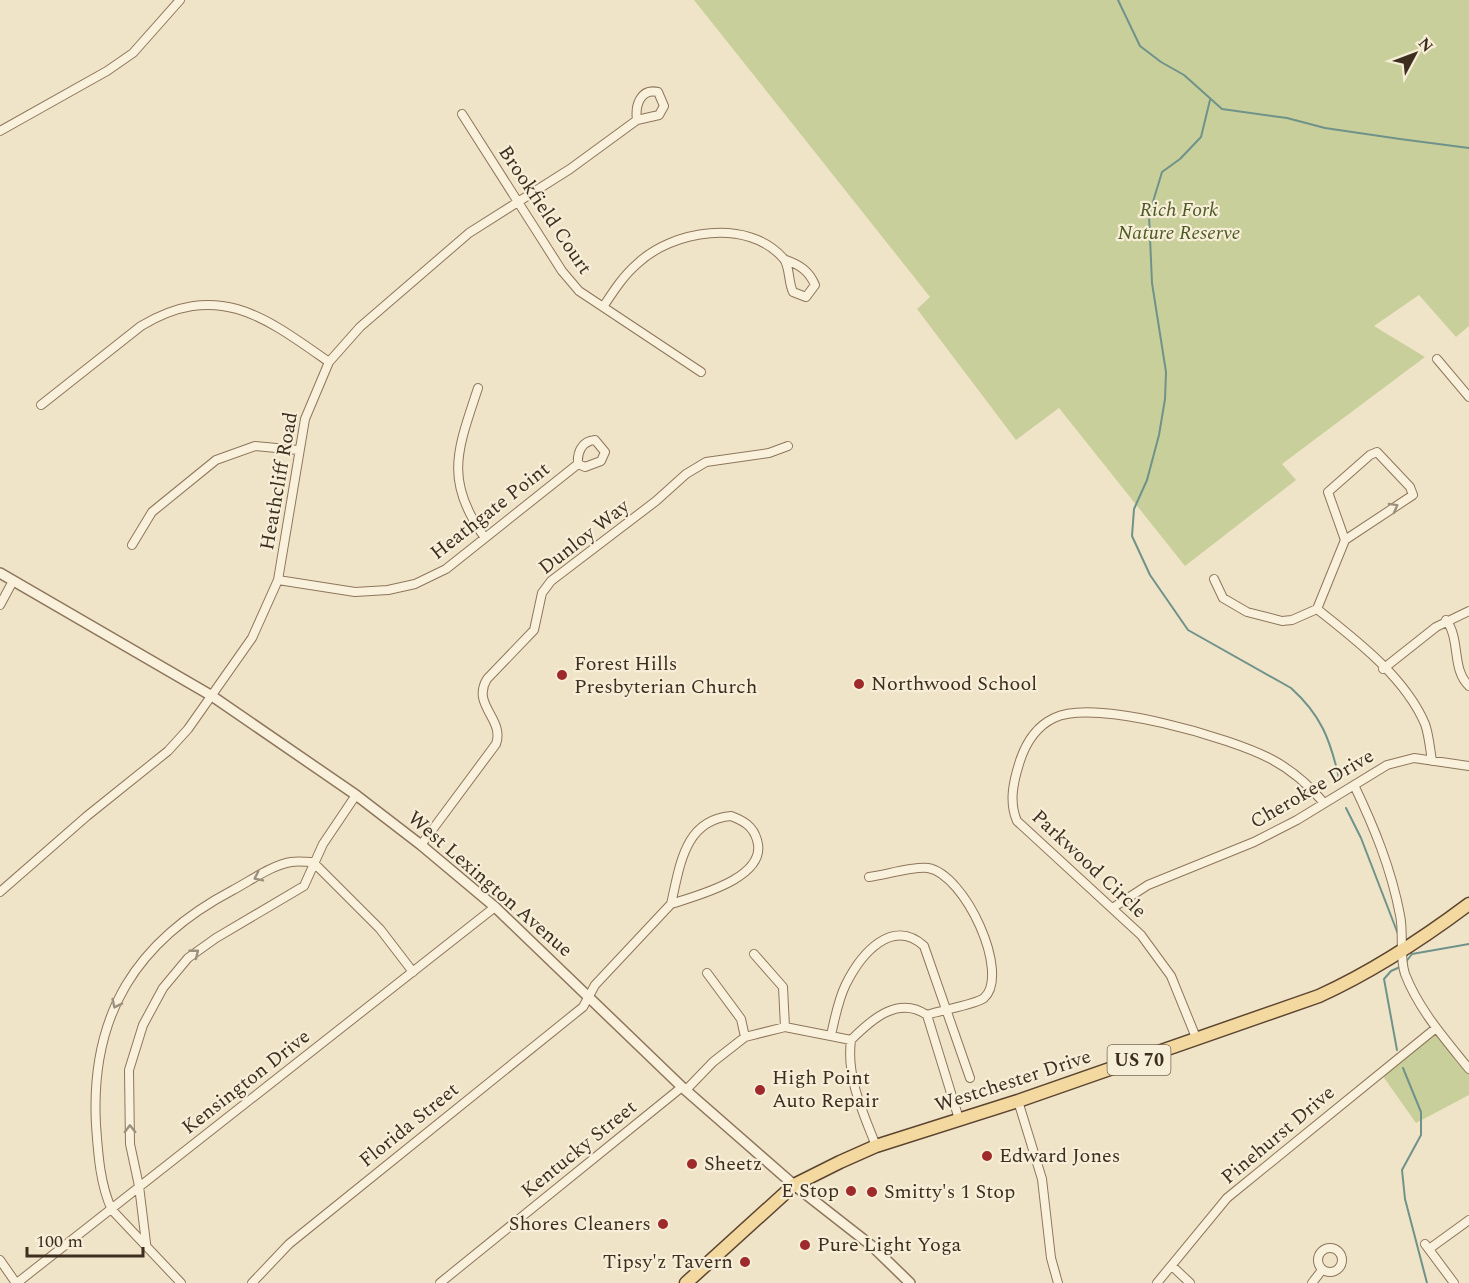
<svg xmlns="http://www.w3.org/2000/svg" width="1469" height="1283" font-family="Spectral,serif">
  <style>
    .green { fill: #c9cf9b }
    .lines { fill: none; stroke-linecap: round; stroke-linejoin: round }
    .stream { stroke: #6f938a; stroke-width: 2 }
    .minor-casing { stroke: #8d765c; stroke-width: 10 }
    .tertiary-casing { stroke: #8d765c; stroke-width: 12 }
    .primary-casing { stroke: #5b4430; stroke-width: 15 }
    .minor { stroke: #faf1dc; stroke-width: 8 }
    .tertiary { stroke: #faf1dc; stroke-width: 9 }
    .primary { stroke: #f3d9a0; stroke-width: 12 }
    .oneway { stroke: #9c907e }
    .poi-dot { fill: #9e2a2b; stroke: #f7eed8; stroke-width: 2 }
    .labels { text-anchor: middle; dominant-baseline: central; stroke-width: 4.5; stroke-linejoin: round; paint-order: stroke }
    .shield { fill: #f7eed8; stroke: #756857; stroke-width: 1.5 }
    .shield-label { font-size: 18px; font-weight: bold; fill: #3d2e20 }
    .street-label { font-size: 20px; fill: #3d2e20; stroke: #f7eed8 }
    .park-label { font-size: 20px; font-style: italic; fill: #4d5a26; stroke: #f7eed8 }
    .poi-label { font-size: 20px; fill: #3d2e20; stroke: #f7eed8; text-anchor: start }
  </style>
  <rect width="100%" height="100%" fill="#f0e4c8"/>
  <path class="green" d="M694,0H1469V326L1456,337L1419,295L1374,326L1425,357L1282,464L1296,480L1185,566L1059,408L1016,440L917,309L930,297Z
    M1436,1028L1469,1069V1095L1416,1123L1380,1072Z"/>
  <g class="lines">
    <path class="stream" d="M1118,0L1140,46L1161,62L1184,75L1222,109L1287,118L1325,128L1400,139L1469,148
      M1210,100L1201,137L1180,159L1162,172L1149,215L1152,283L1166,372L1165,399L1159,435L1147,480L1134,509L1132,536L1150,575L1188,630L1291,688C1321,715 1330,739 1339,778
      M1346,808L1361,838L1398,934
      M1412,954L1469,944
      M1405,963L1412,954
      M1397,1050L1384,979L1391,971L1400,967
      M1403,1068L1421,1112V1135L1402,1170L1405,1199L1427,1283"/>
    <defs>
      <path id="minor" d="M462,114L562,271L579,291L701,372
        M0,131L107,71L133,53L180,0
        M603,307C613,292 623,276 637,264C672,230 748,218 783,258C790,265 788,282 793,292L806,297L815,285C809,271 800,265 786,260
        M1437,359L1469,397
        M478,388C458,449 443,480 485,538
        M41,405L141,326C218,280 265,317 329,362
        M132,545L152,512L216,460L255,446L298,450
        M1214,579L1223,598L1247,612L1282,621L1292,620L1317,609L1345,540L1413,495L1410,487L1377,452L1370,455L1328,492L1345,540
        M278,580L355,592L388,590L415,584L446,569L578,464C577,452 582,441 595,440L605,452L601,461L585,467L578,464
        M0,605L13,581
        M1317,609C1356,640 1405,677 1425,724C1429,735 1430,749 1432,761
        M1446,620C1461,639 1451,669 1469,686
        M1383,669L1436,627L1469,611
        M1354,785C1374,827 1391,868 1400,915C1404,933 1399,956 1405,974C1419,1010 1445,1039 1469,1069
        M731,816C744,821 753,826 757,840C769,878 695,896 671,904C680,866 684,820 731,816Z
        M421,845L496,744C505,719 471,705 487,679L534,630L542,593L551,581L656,501L686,474L706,462L769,453L788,446
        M313,862L380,929L413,972
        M869,877C885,875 914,866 928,868C965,874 1011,974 984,998C975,1005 940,1010 927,1015
        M0,892L87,816L168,751L188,729L252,638L278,580L305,419L329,362L360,327L469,233L570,169L637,120L659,115L664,106L658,92C640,88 635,106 637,120
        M1114,907L1148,885L1254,842L1297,820L1387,765L1414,758L1469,766
        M754,954L783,987L785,1027L851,1040C871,1020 898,995 927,1015L959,1119
        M707,973L741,1019L745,1037
        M831,1035C835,1018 838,1000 846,984C861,954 892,917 924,946L970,1078
        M851,1040C846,1077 863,1112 876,1146
        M1197,1040L1171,976L1141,935L1017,821C1009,803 1013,783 1019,764C1025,744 1035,727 1054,718C1095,698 1232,738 1271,759C1292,770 1309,785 1324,803
        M686,1090L713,1062L745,1037L785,1027
        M1018,1101L1042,1179L1051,1258L1058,1283
        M146,1243L139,1186L130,1144L129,1070L143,1025L163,988L188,958L216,938L304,886L323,844L356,795
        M1425,1244L1454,1283
        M1318 1260a12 12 0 1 1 24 0a12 12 0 1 1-24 0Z
        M1429,1249L1469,1220
        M0,1260L16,1283
        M1172,1266L1190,1283
        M17,1283L495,907
        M181,1283L112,1210C100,1185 98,1153 96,1125C90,1015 136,941 233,890C250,881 272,865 291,862C298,861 306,862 313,862
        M252,1283L289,1244L583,1007L595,985L671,904
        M440,1283L682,1087
        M1157,1283L1227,1198L1436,1028
        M1312,1283L1322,1270"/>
      <path id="tertiary" d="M0,573L212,696L356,795L421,845L495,907L682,1087L794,1185L872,1246L910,1283"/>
      <path id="primary" d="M686,1283L794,1185L840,1162L876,1146L1018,1101L1319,996C1374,971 1421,940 1469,904"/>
    </defs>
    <use href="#minor" class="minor-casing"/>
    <use href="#tertiary" class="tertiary-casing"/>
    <use href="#primary" class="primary-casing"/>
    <use href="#minor" class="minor"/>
    <use href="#tertiary" class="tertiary"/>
    <use href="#primary" class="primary"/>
  </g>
  <defs><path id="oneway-chevron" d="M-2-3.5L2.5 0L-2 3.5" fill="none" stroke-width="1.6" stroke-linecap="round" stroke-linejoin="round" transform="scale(1.5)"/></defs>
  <g class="oneway">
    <use href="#oneway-chevron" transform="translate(1394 507) rotate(-29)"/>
    <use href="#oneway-chevron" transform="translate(258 877) rotate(154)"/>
    <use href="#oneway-chevron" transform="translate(195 953) rotate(-38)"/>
    <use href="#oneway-chevron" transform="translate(116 1004) rotate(116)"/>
    <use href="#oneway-chevron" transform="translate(130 1129) rotate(-91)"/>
  </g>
  <g class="poi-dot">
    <circle cx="562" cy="675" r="6"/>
    <circle cx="859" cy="684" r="6"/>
    <circle cx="760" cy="1090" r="6"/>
    <circle cx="987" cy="1156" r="6"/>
    <circle cx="692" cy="1164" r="6"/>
    <circle cx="851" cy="1191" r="6"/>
    <circle cx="872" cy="1192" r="6"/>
    <circle cx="663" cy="1224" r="6"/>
    <circle cx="805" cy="1245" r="6"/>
    <circle cx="745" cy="1262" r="6"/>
  </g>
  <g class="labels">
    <rect class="shield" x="1107.5" y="1045" width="63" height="30" rx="4.5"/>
    <g class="shield-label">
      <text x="1139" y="1060">US 70</text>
    </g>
    <g class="street-label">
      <text transform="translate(545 210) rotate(56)">Brookfield Court</text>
      <text transform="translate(279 481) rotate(-80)">Heathcliff Road</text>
      <text transform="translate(490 511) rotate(-38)">Heathgate Point</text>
      <text transform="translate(584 537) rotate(-38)">Dunloy Way</text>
      <text transform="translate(1312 789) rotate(-30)">Cherokee Drive</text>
      <text transform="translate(1089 864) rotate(43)">Parkwood Circle</text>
      <text transform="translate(490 884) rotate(41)">West Lexington Avenue</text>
      <text transform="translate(1013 1081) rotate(-18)">Westchester Drive</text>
      <text transform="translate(246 1082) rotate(-38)">Kensington Drive</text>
      <text transform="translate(409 1125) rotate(-39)">Florida Street</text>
      <text transform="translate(1278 1135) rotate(-40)">Pinehurst Drive</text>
      <text transform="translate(579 1149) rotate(-39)">Kentucky Street</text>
    </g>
    <g class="park-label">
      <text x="1179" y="210">Rich Fork<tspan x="1179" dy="23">Nature Reserve</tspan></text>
    </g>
    <g class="poi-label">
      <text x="574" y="664">Forest Hills<tspan x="574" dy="23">Presbyterian Church</tspan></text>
      <text x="871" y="684">Northwood School</text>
      <text x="772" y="1078">High Point<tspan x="772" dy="23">Auto Repair</tspan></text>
      <text x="999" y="1156">Edward Jones</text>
      <text x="704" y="1164">Sheetz</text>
      <text x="839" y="1191" text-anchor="end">E Stop</text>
      <text x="884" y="1192">Smitty's 1 Stop</text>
      <text x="651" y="1224" text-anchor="end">Shores Cleaners</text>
      <text x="817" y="1245">Pure Light Yoga</text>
      <text x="733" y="1262" text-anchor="end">Tipsy'z Tavern</text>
    </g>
  </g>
  <g transform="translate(1415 54) rotate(49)" stroke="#f7eed8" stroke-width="4.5" paint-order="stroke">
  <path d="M0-4.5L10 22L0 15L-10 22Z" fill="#3d2e20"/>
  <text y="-9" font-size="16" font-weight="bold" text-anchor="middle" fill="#3d2e20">N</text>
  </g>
  <path d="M27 1247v9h116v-9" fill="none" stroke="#3d2e20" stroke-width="3"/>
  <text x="36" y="1247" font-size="18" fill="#3d2e20" stroke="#f7eed8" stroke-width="4.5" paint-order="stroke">100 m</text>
</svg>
